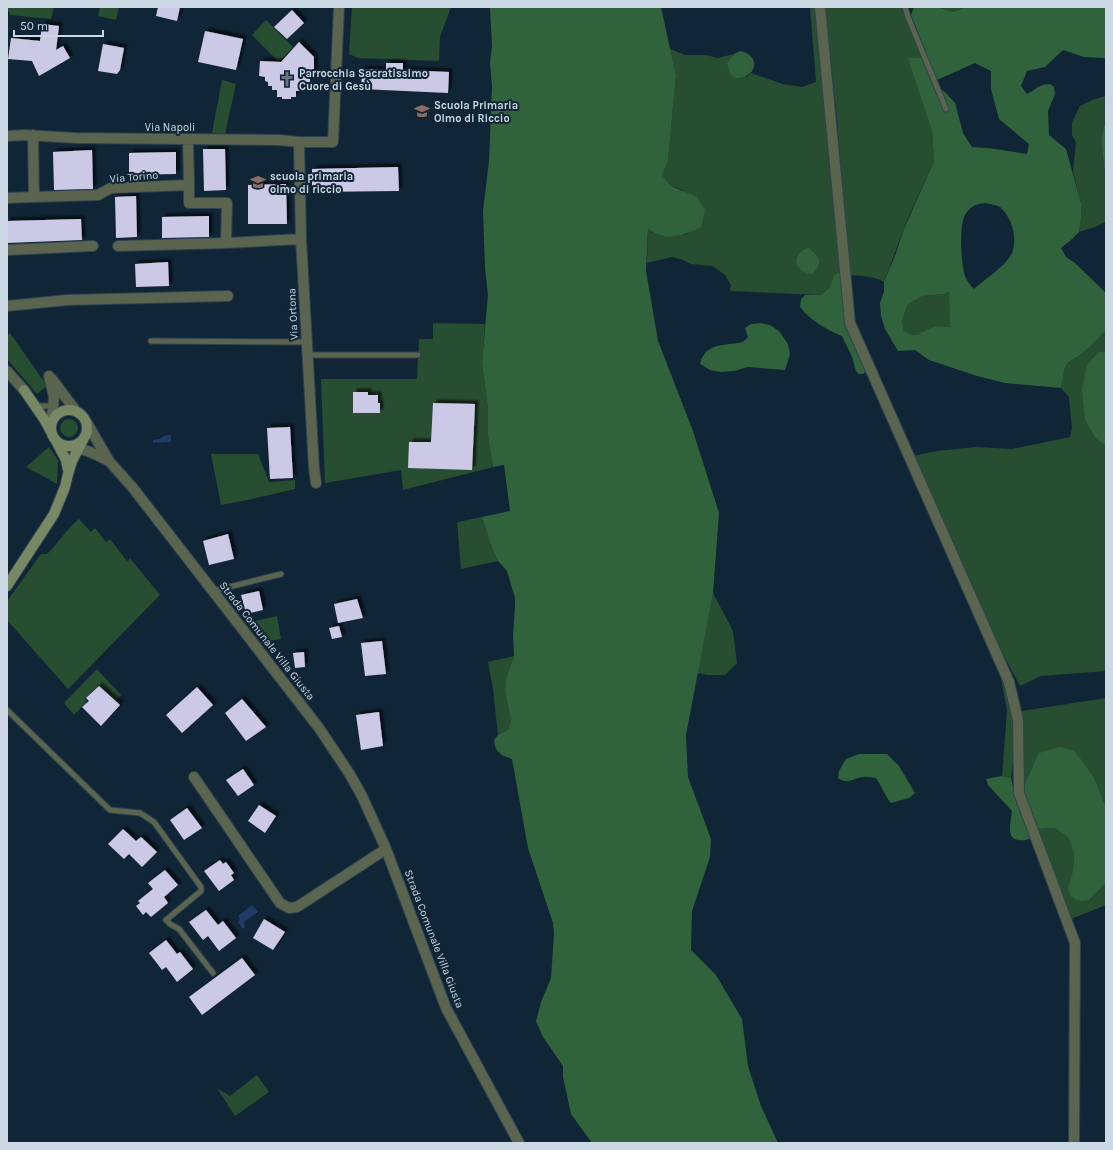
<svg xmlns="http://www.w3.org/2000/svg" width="1113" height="1150" font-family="Karla,sans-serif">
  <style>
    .green { fill: #284e31 }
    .forest { fill: #30623c; fill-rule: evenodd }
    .water { fill: #1f3c67 }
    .building { fill: #ccc9e7; filter: url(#shadow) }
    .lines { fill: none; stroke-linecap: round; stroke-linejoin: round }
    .lane-casing { stroke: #2e4352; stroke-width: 7 }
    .street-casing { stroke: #2e4352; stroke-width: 12 }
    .secondary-casing { stroke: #2e4352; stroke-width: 12 }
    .lane { stroke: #5a644e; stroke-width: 5 }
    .street { stroke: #5a644e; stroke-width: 10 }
    .secondary { stroke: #788864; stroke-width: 10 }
    .labels { text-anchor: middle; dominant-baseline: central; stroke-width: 4; stroke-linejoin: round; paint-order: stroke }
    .poi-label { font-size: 11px; font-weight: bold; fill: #ccd9e4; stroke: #102636; text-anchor: start }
    .street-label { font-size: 11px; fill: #ccd9e4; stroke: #102636 }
  </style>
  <defs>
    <filter id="shadow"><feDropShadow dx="3.5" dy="-3.5" stdDeviation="1" flood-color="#0009"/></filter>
  </defs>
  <rect width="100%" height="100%" fill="#102636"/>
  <path class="green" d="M7,7H54L51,19L10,15Z
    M100,7H119L116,20L98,16Z
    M352,7H451L440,37L439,61L358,58L349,54Z
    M810,7H817L842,274L834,275L829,288L821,295L730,291L731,285L725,275L713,266L691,264L683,260L672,257L647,263L648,229C659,239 674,236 688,234L683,190L671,186L662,175L668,161L676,76L670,49L685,55H706L718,58L734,54L728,63L747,77L751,73L783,84L802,87L816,82Z
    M825,7H904L922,58H909L932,131L934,161L908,218L884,282C874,276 861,276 849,275L837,119Z
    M937,7H966L953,12Z
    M266,20L293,47L279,62L252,35Z
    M222,80L236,84L225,134L212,133Z
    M1106,96V119L1101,138L1106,184V222L1095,227L1079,232L1081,219V203L1073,171L1076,142L1072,135V122L1080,106L1092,100Z
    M949,292L951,327H934L924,333L916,335L910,334L904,331L902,321L908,304L923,296L944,294Z
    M433,323L485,324L482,363L488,409V437L493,467L403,490L401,470L325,483L321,379H417L419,339H433Z
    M1106,330V351L1099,352L1096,439L1106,446V671L1041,676L1020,686L989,628L913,456L937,451L976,447L1012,449L1070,437L1072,428L1069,397L1061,388L1065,367L1069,362L1083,353L1094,343Z
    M10,333L47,386L37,394L7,359V335Z
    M60 428a9 9 0 1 1 18 0a9 9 0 1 1-18 0Z
    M49,447L58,460L57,484L26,467Z
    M211,454H258L269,482L295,480V489L247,500L221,505Z
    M482,517L491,546L498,561L461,569L457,522Z
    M79,519L91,532L95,528L106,542L110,539L127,561L130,558L160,595L68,689L7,620V601L41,554H47C59,543 66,529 79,519Z
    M713,593L733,631L737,663L725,675H707L697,673Z
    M277,616L281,639L262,642L249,624L255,621Z
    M514,656L506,678L505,691L511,721L508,730L498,735L493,689L488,662Z
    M998,663C1002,674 1007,686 1011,698C1018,724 1014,751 1011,778L1002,776L1007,710Z
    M97,669L121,695L116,700L99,685L85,699L87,701L74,715L64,703Z
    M1106,698V807L1095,780L1031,774L1021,793L1020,762L1022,711Z
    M1054,828L1068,837L1074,854L1073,871L1089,900L1106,883V905L1071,919L1037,829Z
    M257,1075L269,1092L235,1116L217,1088L230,1096Z"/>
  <path class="forest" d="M490,7H661L676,76L668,161L662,175L671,186L697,197L705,210L701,227C684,236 665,242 648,229L646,271L658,341L693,431L719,513L713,593L686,735L688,777L711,839L710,857L692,911L691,950L716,975L742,1019L748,1066L761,1106L778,1143H592L571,1114L563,1077V1066L543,1037L536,1021L541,1002L551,978L554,934L553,923L528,848L512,759C501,755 495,753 494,740L498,735L508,730L511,721L505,691L506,678L514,656L513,635L515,608V598L507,571L498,561L491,546L482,517L510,511L504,465L493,467L488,437V409L482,363L488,295L485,267L483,211L489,161L492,87L490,62L492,46Z
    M914,7H937L953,12L966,7H1106V60L1104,58L1084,57L1063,50L1045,67L1027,71L1021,86L1027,94C1037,89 1037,85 1050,84L1054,87L1055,94L1048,111L1049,135L1066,149L1081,203V219L1079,232L1071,240L1061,248L1066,257L1075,263L1106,293V330L1094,343L1083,353L1069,362L1065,367L1061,388L1005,383L977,376L929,360L915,350L898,351L885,329L881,316L880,303L884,292V282L896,253L904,229L934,161L932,131L908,58H922L932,83L945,92L955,103L963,133L972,147L988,148L1027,154L1029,144L999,119L991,89V71L975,63L937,80L911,15ZM985,203C990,204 997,205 1000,207C1012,218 1018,238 1012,253C1006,266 985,279 974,289C970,285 967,281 965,276C961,264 958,221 967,212C972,205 978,204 985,203ZM949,292L950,327C946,327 939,326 934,327C920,331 920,340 904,331L902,321L908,304L923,296L944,294Z
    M740,51C761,55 758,78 736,78L730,74L727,63L734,54Z
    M1106,119V184L1101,138Z
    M808,248C821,257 823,263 812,274C793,272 791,254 808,248Z
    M838,273L842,274L867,370L863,374H859L856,371L852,357L842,336C828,331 809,319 800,307L801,299L805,295H821L829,288L834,275Z
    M760,323L770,325L779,331L788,344L790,354L785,370L748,367L734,371L721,372L710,370L700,364C705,342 725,346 743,342L748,337L745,328L751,324Z
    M1106,351V446L1096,439L1085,419L1082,389L1087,365L1099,352Z
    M1060,747L1074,751L1083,762L1095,780L1106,807V883L1089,900L1078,901L1071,896L1068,889L1073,871L1074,854L1068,837L1054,828L1037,829L1021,793L1039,753Z
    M859,754H887L899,766L915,793L909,798L891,803C884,795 882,786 876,778C872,778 867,776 863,777C853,778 848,785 838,778L839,771L846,759Z
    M1002,776L1011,778L1016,800L1030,839C1004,845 1010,828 1012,811L988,785L986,779Z"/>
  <path class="water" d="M166,435H171V442L153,443V440L159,439Z
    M252,905L258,912L244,922L245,927L243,929L238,922L240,919L238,916Z"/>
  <path class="building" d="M158,7H180L177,21L156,16Z
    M292,10L304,23L287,39L274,27Z
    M42,24L59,26L56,50L63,46L70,58L39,76L32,61L8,59L11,38L40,41Z
    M205,31L243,39L236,70L198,62Z
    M299,42L314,57V77H310V82H305V86H301V91H296V97H291V99H282V97H277V90H272V86H268V82L265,81V77L259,76L260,61L281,62Z
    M103,44L124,48L120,70L117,74L98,71Z
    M386,63H403V70L449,72L448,93L361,89L362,69L386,70Z
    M203,149H225L226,190L204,191Z
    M92,150L93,189L54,190L53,152Z
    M176,152V174L129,175V153Z
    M398,167L399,191L312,192V169Z
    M286,184L287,224H248V185Z
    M136,196L137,237L116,238L115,197Z
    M209,216V237L162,238V217Z
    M81,219L82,240L7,243V221Z
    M168,262L169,286L136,287L135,264Z
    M353,392H368V395H378V403H380V413H353Z
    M433,403L475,404L472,470L408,468L409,442H431Z
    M290,427L293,478L270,479L267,428Z
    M228,534L234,559L209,565L203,541Z
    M259,591L263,610L246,614L241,595Z
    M357,599L363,618L338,623L334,604Z
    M339,626L342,637L332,639L329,628Z
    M382,641L386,674L365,676L361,643Z
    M304,652L305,667L295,668L293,653Z
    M99,686L120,705L101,726L82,707L89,701L86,698Z
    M197,687L213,705L182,733L166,715Z
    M242,699L266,727L246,741L225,713Z
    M379,712L383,746L361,750L356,715Z
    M243,769L254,785L238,796L226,780Z
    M259,805L276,816L265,833L248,821Z
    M187,808L202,828L184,840L170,820Z
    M123,829L136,841L141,837L157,852L142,867L129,854L124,859L108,844Z
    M220,860L223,864L226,862L234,873L231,875L234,880L219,891L204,871Z
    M165,870L178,885L164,897L168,903L151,917L146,912L143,915L136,906L140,903L138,901L153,889L148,883Z
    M206,910L218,925L223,921L236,938L219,951L208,936L203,940L189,922Z
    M264,919L285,932L273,950L253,938Z
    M166,940L177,954L180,952L193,969L177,982L166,967L162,970L149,953Z
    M242,958L255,975L202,1015L189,997Z"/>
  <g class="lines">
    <defs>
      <path id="lane" d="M905,7L908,17L946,109
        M151,341L307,342
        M308,355H418
        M35,406H47
        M213,591L281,574
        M7,710L110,810L140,813L154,822L201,887V891L166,920L170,924L179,929L213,973"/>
      <path id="street" d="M820,7L850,323L1009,682L1018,720L1019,793L1075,943L1074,1143
        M7,136L25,135L76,138L279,140L299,142H333L339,7
        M188,139L189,185
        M299,142L301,239L314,468L316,483
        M34,197L98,195L111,188L189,185V203H227L226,243L301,239
        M7,198L34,197L33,135
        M118,246L226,243
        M7,250L93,246
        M7,306L67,300L228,296
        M7,371L24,390
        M49,376L54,397L51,426
        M52,379L76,411
        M87,423L109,461L133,488L319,728L349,773L362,796L386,849L446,1008L519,1143
        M68,446C82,448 94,453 107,460
        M194,777L280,903L289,908L297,907L386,849"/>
      <path id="secondary" d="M24,390L44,419L51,432
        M51 428a18 18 0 1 1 36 0a18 18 0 1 1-36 0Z
        M55,439L66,460L68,470
        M7,586L54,514L65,487L68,474L72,461L85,436"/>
    </defs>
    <use href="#lane" class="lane-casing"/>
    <use href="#street" class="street-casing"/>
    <use href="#secondary" class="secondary-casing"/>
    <use href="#lane" class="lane"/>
    <use href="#street" class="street"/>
    <use href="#secondary" class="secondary"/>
  </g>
  <defs>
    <symbol id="church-bare" viewBox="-9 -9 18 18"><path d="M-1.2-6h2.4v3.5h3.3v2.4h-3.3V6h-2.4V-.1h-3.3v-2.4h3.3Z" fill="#6b7280" stroke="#102636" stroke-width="2.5" paint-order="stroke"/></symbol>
    <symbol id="school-bare" viewBox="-9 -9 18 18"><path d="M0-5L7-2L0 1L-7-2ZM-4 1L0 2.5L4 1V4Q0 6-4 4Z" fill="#8d6e63" stroke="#102636" stroke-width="2.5" paint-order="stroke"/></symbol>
  </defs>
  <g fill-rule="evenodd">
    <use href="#church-bare" x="276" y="68" width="22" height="22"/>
    <use href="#school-bare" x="411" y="100" width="22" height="22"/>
    <use href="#school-bare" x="247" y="171" width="22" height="22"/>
  </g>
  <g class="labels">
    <g class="poi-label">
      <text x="299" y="73">Parrocchia Sacratissimo<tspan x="299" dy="13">Cuore di Gesù</tspan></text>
      <text x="434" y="105">Scuola Primaria<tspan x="434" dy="13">Olmo di Riccio</tspan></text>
      <text x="270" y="176">scuola primaria<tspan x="270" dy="13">olmo di riccio</tspan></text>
    </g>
    <g class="street-label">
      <text x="170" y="127">Via Napoli</text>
      <text transform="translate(134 177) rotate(-5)">Via Torino</text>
      <text transform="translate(293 314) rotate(-93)">Via Ortona</text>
      <text transform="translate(267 641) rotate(52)">Strada Comunale Villa Giusta</text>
      <text transform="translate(434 939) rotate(69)">Strada Comunale Villa Giusta</text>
    </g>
  </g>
  <rect width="1113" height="1150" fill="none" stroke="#ccd9e4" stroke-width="16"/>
  <path d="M14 30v6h89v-6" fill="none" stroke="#ccd9e4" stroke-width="2"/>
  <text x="20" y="30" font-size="12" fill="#ccd9e4" stroke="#102636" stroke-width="3" paint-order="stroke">50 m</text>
</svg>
